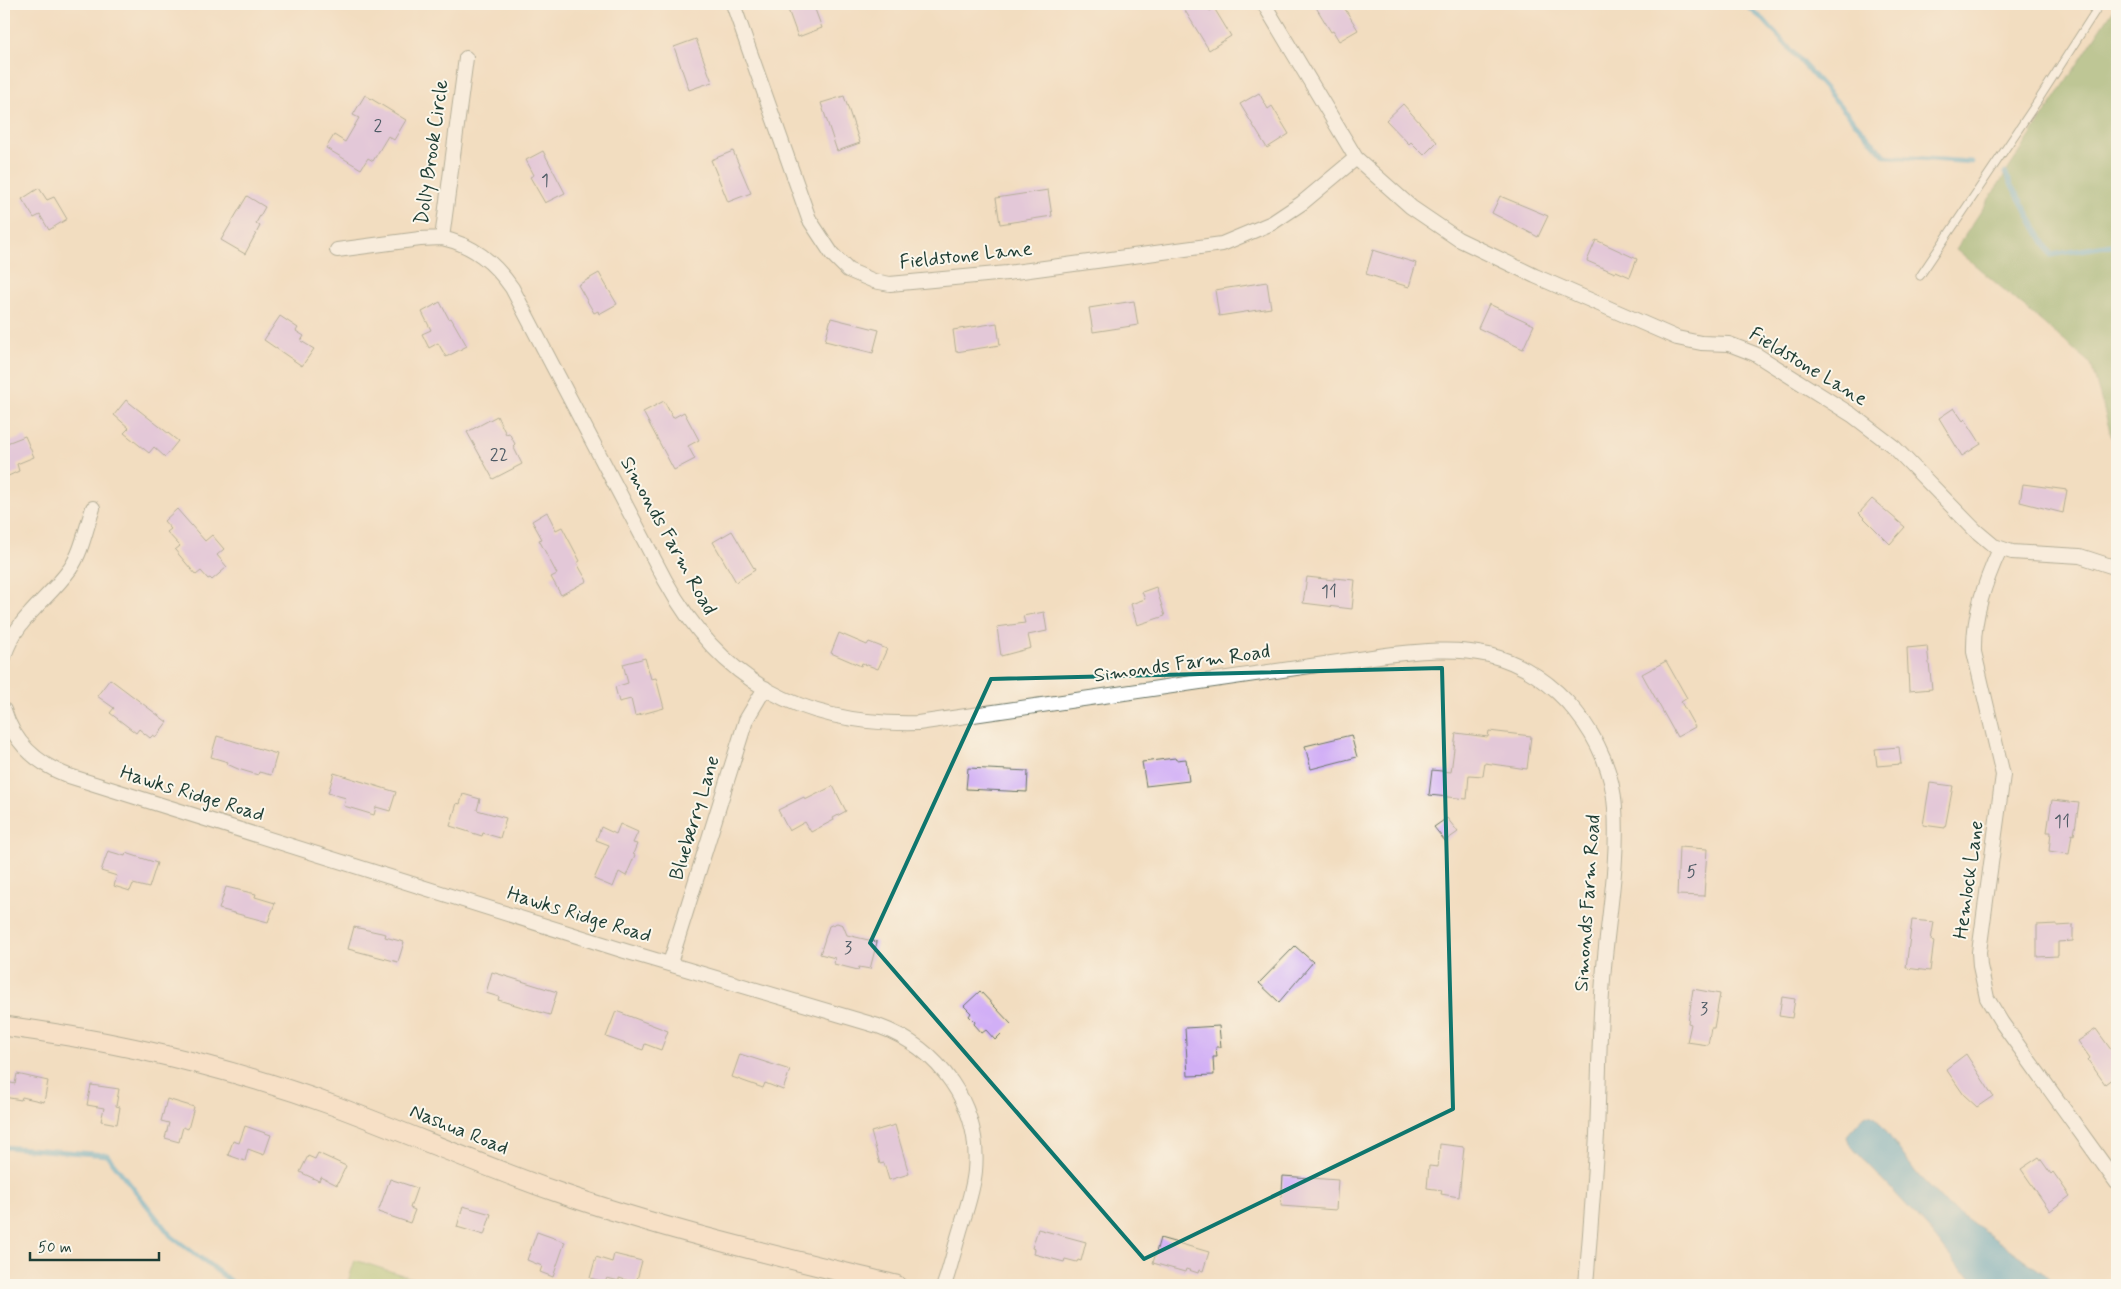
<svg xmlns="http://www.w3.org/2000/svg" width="2121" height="1289" font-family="Mynerve,sans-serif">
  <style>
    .green { fill: #9ec570; stroke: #5e8152 }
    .forest { fill: #7eaa62; stroke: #4e744b }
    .water { fill: #50a9cd; stroke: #387380 }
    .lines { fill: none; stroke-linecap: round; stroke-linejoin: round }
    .stream { stroke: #50a9cd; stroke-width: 5 }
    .building { fill: #d1aff6 }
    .lane-casing { stroke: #697565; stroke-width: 9 }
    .street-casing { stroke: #697565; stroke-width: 16 }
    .secondary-casing { stroke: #697565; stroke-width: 21 }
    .lane { stroke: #fff; stroke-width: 7 }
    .street { stroke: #fff; stroke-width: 14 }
    .secondary { stroke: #fce5cf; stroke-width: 19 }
    .marked { fill: none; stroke: #0f766e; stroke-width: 4; stroke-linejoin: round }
    .labels { text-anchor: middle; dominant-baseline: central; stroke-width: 4; stroke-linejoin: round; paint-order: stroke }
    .number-label { font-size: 18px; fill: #4c5a64 }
    .street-label { font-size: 20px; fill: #1f3d34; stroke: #fbf7ec }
  </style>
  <rect width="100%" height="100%" fill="#fbf7ec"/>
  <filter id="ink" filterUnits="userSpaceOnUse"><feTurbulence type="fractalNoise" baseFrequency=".02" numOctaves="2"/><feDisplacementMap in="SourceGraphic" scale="10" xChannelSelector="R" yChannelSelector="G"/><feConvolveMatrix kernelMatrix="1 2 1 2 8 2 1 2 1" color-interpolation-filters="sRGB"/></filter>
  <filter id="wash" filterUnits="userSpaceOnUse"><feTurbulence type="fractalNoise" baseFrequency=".0096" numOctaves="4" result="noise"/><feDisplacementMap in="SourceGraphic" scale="20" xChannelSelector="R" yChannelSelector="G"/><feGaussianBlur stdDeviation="1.12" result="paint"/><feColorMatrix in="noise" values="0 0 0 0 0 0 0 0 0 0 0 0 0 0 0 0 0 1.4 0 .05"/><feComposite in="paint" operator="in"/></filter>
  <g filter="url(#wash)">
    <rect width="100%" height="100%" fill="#f2ddc0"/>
    <path class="green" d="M355,1260L434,1285H347Z"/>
    <path class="forest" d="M2117,4V443L2113,442L2091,364L1956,249Z"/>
    <path class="water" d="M1866,1114L1872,1115L1877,1119L1917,1174L1946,1204L2043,1273L2055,1285H1986C1959,1276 1945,1247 1926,1227C1902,1199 1875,1173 1850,1145L1847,1137L1848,1134Z"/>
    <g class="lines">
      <path class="stream" d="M1744,4L1764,20L1885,156L1972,162
        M2005,173L2051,255L2117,244
        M4,1147L107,1155L171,1236L236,1285"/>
    </g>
    <g id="blocks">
      <path class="building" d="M786,4H813L822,28L798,37Z
        M1181,4H1206L1210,11L1214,8L1231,36L1209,50Z
        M1314,4H1342L1358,30L1339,41L1333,31L1331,32Z
        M696,39L712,82L689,90L674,47Z
        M1259,93L1268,109L1272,106L1289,134L1267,148L1240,104Z
        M365,95L406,120L394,140L388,136L373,161L368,158L361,169L326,148L334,135L345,142L359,118L353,115Z
        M844,96L860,143L837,151L821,103Z
        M1403,104L1437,142L1424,155L1411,142L1409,144L1386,120Z
        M543,151L565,193L545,203L530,177L534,175L526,160Z
        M733,151L751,193L728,202L711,160Z
        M39,188L47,200L54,197L67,219L49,230L40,215L34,218L22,199Z
        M1048,190L1052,216L1000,224L996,198Z
        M247,196L265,207L256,223L260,226L245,254L221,240Z
        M1500,196L1548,216L1538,237L1492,213Z
        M1596,240L1637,259L1630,277L1616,271L1615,273L1587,261Z
        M1373,250L1416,263L1409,287L1366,274Z
        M599,273L617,304L599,314L598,311L594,313L578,285Z
        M1267,282L1271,308L1219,316L1215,290Z
        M1134,301L1138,325L1093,332L1089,308Z
        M440,302L449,319L451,318L467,346L446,357L438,343L429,348L422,334L431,330L422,312Z
        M1489,304L1534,325L1523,349L1478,328Z
        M280,316L298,328L296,331L304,336L301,341L314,349L302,366L264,340Z
        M831,318L879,330L873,353L825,341Z
        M997,323L1000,345L956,352L953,330Z
        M126,400L178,441L165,457L154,447L149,453L124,433L129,428L114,415Z
        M664,401L673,418L684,412L699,440L688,446L695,459L674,470L643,412Z
        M1954,408L1963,421L1965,419L1981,444L1962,456L1939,418Z
        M497,416L506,434L509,433L515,444L513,446L522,464L493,479L467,432Z
        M4,435L7,443L25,436L34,457L17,464L19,471L4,478Z
        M2023,484L2067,490L2063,513L2020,502Z
        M1872,499L1905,527L1890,544L1859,513Z
        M177,509L205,541L212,535L224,549L217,555L227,567L212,580L210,578L208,579L201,571L196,575L175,550L180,546L167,532L171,529L164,521Z
        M547,512L556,530L562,527L580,561L577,563L587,581L561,595L551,577L557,574L539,540L542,539L532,521Z
        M732,531L755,570L736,582L713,542Z
        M1307,577L1334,580V578L1355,580L1352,609L1303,603Z
        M1156,587L1165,616L1137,625L1131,604L1145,599L1142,592Z
        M1044,612L1047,631L1028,635L1031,648L1001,656L997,627L1025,623L1023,616Z
        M839,633L867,645L869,642L887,649L878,669L862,663L861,666L831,653Z
        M1927,646L1932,689L1909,691L1907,648Z
        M645,658L651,679L656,678L664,708L635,716L631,699L619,702L615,687L628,683L623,664Z
        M1666,661L1687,698L1681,702L1695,727L1677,737L1642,674Z
        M110,679L167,722L156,737L153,735L150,738L139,729L136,733L110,713L114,708L97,696Z
        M1489,731L1531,736L1527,769L1485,763L1483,776L1469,775L1467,799L1429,795L1432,770L1451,772L1456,733L1488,737Z
        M1351,735L1357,757L1311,769L1305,746Z
        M217,736L277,754L271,775L259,772L258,775L238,769L227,764L228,762L211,757Z
        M1899,747L1901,764L1877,766L1875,749Z
        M1175,758L1176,760L1186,759L1189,781L1146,786L1142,762Z
        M968,768L1028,771L1027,792L966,789Z
        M334,773L396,792L390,811L376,807L374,815L344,806L346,798L328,793Z
        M1930,783L1953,786L1945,828L1923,825Z
        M833,786L846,811L833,818L834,820L811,832L805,822L789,831L778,810L804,797L805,800Z
        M463,794L480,799L477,810L506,818L500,838L483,833L482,836L450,826L457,803L460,804Z
        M2052,800L2079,803L2074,835L2072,834L2069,854L2049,851L2051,832H2047Z
        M1447,818L1458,832L1445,841L1434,827Z
        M620,824L638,832L633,843L637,844L633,854L635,855L626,876L619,872L613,887L594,879L609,845L596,840L601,827L616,834Z
        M1679,847L1707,849L1704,896L1677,895Z
        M108,851L125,856L126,853L157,863L149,888L133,884L130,891L114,886L117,876L101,871Z
        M226,887L256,894L255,897L275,903L268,922L219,909Z
        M1912,920L1934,922L1931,940L1934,941L1930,971L1906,968Z
        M837,923L843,925L847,935L877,942L870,969L859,967L858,970L834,964L835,958L820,954L829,926Z
        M2057,924V926L2073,925V941L2058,942V956L2037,957V925Z
        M354,927L386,934L385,937L404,942L398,962L348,949Z
        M1295,946L1313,962L1279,1002L1259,983Z
        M492,972L557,992L550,1015L498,1000L499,997L486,993Z
        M1693,989L1720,994L1714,1028H1711L1708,1045L1687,1042L1691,1024L1688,1023Z
        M980,991L1011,1024L995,1040L986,1030L982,1033L974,1024L975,1022L969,1016L971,1013L964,1006Z
        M1782,997L1795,999L1792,1018L1779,1016Z
        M616,1011L668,1031L661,1050L645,1044L643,1050L606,1037Z
        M1219,1026L1221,1047H1216L1217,1057H1213L1214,1075L1188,1076L1185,1028Z
        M2096,1029L2117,1058V1075L2105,1084L2088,1060L2090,1058L2078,1041Z
        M740,1054L790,1070L783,1090L765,1083L763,1088L732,1077Z
        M1966,1054L1993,1096L1977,1107L1964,1095L1946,1069Z
        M17,1074L48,1081L44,1102L22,1097L21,1100L4,1097L7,1082L15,1084Z
        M91,1085L119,1089L116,1106L120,1107L117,1124L101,1121L104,1108L87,1105Z
        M167,1099L194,1107L188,1129L183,1127L179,1142L165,1138L169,1123L161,1121Z
        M895,1125L909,1174L889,1180L884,1163L880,1164L871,1132Z
        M245,1126L271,1135L264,1155L248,1149L245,1161L228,1155L233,1141L239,1143Z
        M1440,1144L1464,1147L1459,1197L1441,1194L1442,1190L1427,1188L1429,1166L1438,1167Z
        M318,1153L346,1166L337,1185L321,1177L319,1181L300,1172L308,1156L315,1159Z
        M2039,1157L2051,1174L2053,1172L2070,1196L2050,1211L2021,1169Z
        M1283,1176L1338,1180L1336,1210L1281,1206Z
        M390,1179L417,1188L410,1208L415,1210L410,1223L378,1212Z
        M463,1206L491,1214L484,1235L457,1227Z
        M1038,1229L1086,1242L1081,1261L1078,1260L1077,1262L1065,1259L1064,1262L1034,1254L1035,1249L1032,1248Z
        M537,1232L565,1242L553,1277L540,1272L542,1266L527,1260Z
        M1160,1238L1209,1252L1203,1271L1199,1270L1198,1273L1186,1269L1185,1272L1153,1263Z
        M614,1254L642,1261L636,1283L619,1278V1281L607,1278L605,1282L590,1278L596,1257L612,1262Z"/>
    </g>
  </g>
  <g filter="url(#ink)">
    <use href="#blocks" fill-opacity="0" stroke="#697565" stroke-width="1"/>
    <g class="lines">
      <defs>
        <path id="lane" d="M1920,276L2037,102L2100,4"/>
        <path id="street" d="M733,4L809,219L832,254L848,270L874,281L890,284L1007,273L1222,244L1272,223L1302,203L1356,158
          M1264,4L1356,158L1411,207L1458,239L1535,276L1677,338L1701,343L1729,344L1755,354L1852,415L1894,447L1975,530L1994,546L2012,552L2080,556L2117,568
          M442,238C473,245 494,262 512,288L665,580C721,682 802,726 918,723L1386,655C1420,651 1455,647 1489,655C1557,671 1611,740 1615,808C1619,866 1607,922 1603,979C1599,1031 1599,1083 1597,1134C1594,1185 1590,1235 1586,1285
          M337,250L420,239L442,238L466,58
          M2000,549C1985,582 1973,615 1974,652L2003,775L1979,952L1980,966L1987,998L2002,1023L2117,1183
          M4,657C15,619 48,600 70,569C82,552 86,528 93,508
          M4,710C14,743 37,764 69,776L625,951L878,1026C939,1048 981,1105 975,1171C973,1192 965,1213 959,1234C954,1251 950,1269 944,1285
          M670,963L746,720L765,688"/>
        <path id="secondary" d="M4,1026C116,1041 229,1067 335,1106C410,1134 482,1166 557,1192C668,1231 782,1257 896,1285"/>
      </defs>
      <use href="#lane" class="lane-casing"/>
      <use href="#street" class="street-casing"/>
      <use href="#secondary" class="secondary-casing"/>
      <use href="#lane" class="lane"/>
      <use href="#street" class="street"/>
      <use href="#secondary" class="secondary"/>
    </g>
  </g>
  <path d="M0 0H2121V1289H0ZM1442,668L1453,1109L1144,1259L870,943L991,679Z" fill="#f2ddc0" fill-opacity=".55" fill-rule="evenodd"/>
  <path class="marked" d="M1442,668L1453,1109L1144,1259L870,943L991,679Z"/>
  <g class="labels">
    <g class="number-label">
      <text x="378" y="126">2</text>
      <text x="545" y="181">1</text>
      <text x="499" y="455">22</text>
      <text x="1329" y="592">11</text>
      <text x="2062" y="822">11</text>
      <text x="1692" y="872">5</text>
      <text x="848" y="948">3</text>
      <text x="1704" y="1009">3</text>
    </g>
    <g class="street-label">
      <text transform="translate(432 152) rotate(-82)">Dolly Brook Circle</text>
      <text transform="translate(966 256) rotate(-6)">Fieldstone Lane</text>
      <text transform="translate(1808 367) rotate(31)">Fieldstone Lane</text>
      <text transform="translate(668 536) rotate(61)">Simonds Farm Road</text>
      <text transform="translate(1182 664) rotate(-8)">Simonds Farm Road</text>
      <text transform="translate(192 794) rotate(17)">Hawks Ridge Road</text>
      <text transform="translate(695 818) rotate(-73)">Blueberry Lane</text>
      <text transform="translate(1969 880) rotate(-82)">Hemlock Lane</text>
      <text transform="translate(1588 903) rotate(-86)">Simonds Farm Road</text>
      <text transform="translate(579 915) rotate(17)">Hawks Ridge Road</text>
      <text transform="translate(459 1130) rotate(22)">Nashua Road</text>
    </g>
  </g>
  <rect width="2121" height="1289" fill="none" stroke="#fbf7ec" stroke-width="20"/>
  <path d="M30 1252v8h129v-8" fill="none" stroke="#1f3d34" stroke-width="2.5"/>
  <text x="38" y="1252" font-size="15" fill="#1f3d34" stroke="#fbf7ec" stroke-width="4" paint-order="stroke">50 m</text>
</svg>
